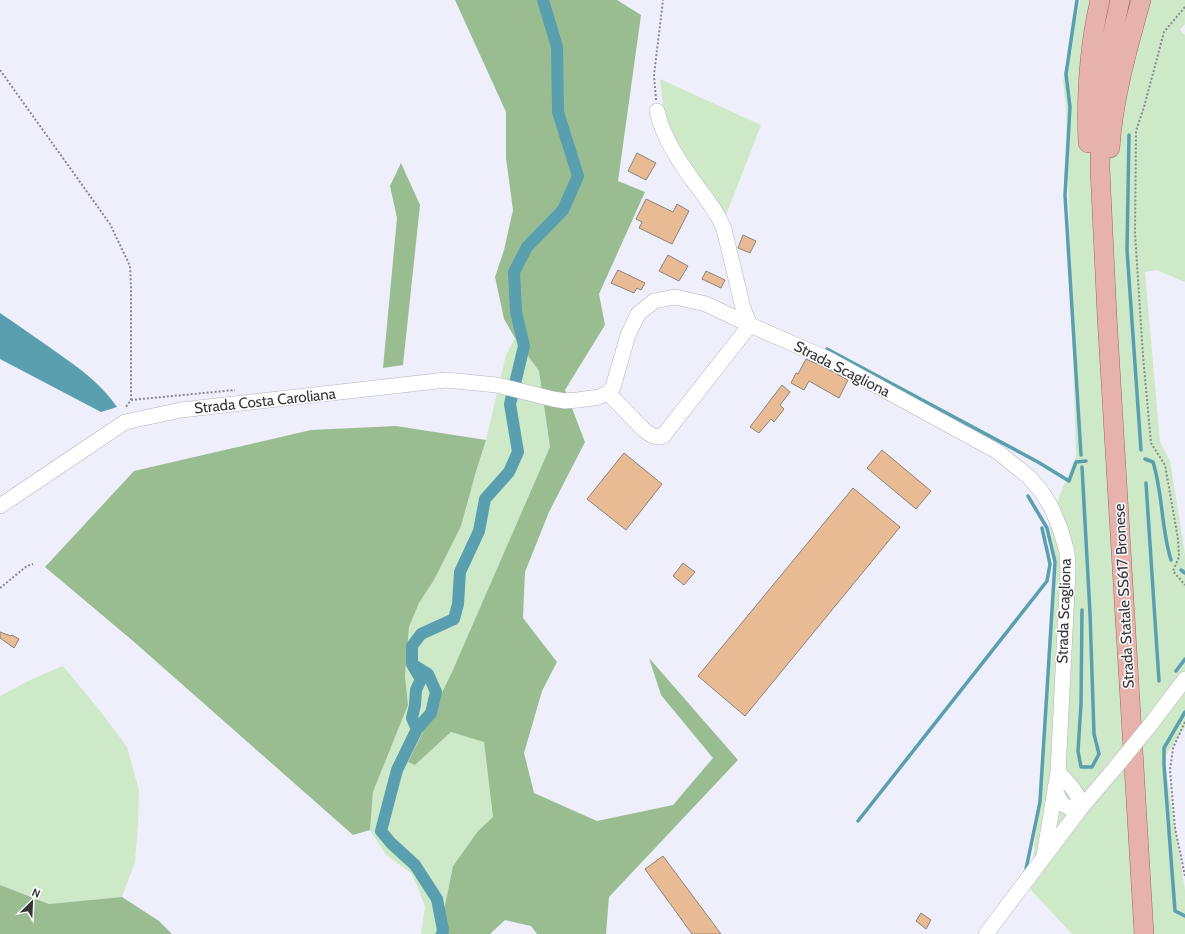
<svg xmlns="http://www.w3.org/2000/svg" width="1185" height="934" font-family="Cabin,sans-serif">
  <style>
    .green { fill: #cee9c7 }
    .forest { fill: #99bd90 }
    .water { fill: #599faf }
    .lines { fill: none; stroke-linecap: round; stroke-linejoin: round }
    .stream { stroke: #599faf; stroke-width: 3.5 }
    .canal { stroke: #599faf; stroke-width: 12 }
    .building { fill: #e9bb94; stroke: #8c837b }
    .minor-casing { stroke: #b3b3be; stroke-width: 16 }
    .major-casing { stroke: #a06560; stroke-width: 20 }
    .path { stroke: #888991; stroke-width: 2; stroke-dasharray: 2 2; stroke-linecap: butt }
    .minor { stroke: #fff; stroke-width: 15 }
    .major { stroke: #e8b2ac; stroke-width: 19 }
    .minor-bridge-casing { stroke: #b3b3be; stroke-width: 16; stroke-linecap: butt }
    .minor-bridge { stroke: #fff; stroke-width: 15 }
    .labels { text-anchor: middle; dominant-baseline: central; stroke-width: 3; stroke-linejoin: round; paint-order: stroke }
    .street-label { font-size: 15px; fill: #35353a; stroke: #fdfdfd }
  </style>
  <rect width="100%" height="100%" fill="#eeeffb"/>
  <path class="green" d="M1080,0H1185V24L1180,30L1185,35V282L1157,270L1145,272L1160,442L1170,461L1185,554V727L1164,758L1185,890V934H1072L1031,890L1056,563L1049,523L1061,492L1076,457L1066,108L1063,81Z
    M660,79L761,125L726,215L678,148L665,123Z
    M515,338L539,371L550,447L452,672L408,761L415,765L451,732L484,741L493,817L478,831L453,866L441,925L435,934H421L425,907L418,888L411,873L386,855L370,830L373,792L408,705L405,676L409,627L419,603L434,580L475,475L486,440L506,355Z
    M63,666L101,712L127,747L139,790L138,826L135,862L122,897L49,904L0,885V696L30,680Z"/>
  <path class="forest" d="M455,0H617L641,15L618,181L645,192L599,294L605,325L565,390L585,442L549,512L525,572L523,618L557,662L542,691L524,753L534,793L597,821L673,805L713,758L661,695L649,658L738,760L609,897L606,934H537L531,926L505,920L490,934H435L441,925L453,866L478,831L493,817L484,742L451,732L415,765L408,762L452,672L550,447L539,371L515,338L504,319L495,277L504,250L513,210L506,158V112Z
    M401,163L420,205L403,365L383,368L397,218L390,186Z
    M396,426L486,440L475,475L461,526L434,580L419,603L409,627L405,676L408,705L373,792L370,830L353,835L133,641L45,567L134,471L311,430Z
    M0,885L49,904L122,897L159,921L172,934H0Z"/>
  <path class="water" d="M0,313C22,328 44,343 66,359C86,373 103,387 117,407L101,412L0,359Z"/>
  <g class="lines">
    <path class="stream" d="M1077,0L1066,74L1070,107L1065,195L1081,455
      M1129,135L1127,250L1141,450
      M827,349L1038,462L1069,481L1076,462L1086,461
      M1145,459L1153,462C1163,494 1161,528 1171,560
      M1082,467L1090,613L1094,734L1099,754L1092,767H1081L1078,751L1081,704L1082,610
      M1146,483L1159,681
      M1181,570L1185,573
      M1176,671L1185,659
      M1185,712L1164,748V765L1175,911L1185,916
      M858,821L1047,581L1050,564L1042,528
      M1026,869L1040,802L1055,562L1047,528L1028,496"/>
    <path class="canal" d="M413,666L421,679L416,690L415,705L412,718L417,729
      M442,934L443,930L437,899L415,865L391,843L381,831L397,770L417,729L431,713L436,692L428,674L412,664V646L421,634L454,619L458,604L460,572L479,531L485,499L509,472L518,452L510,404L524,346L516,312L514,272L527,247L563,210L578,176L558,112L557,47L543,0"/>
  </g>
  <path class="building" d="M637,153L656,163L646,180L628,171Z
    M646,199L673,212L677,204L689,211L672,244L639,228L642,222L636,219Z
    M743,235L756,241L750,253L738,248Z
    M668,255L688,266L679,281L659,271Z
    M618,270L645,283L641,290L637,288L634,293L611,283Z
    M706,271L725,280L721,288L702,279Z
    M806,359L824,367L848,380L839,398L809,381L804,390L791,383L796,373L798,374Z
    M782,385L790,392L780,405L784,409L774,422L771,419L759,433L750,427Z
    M882,450L931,491L916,509L867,468Z
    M624,453L662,484L626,530L587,499Z
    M853,488L900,527L745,716L698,676Z
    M683,563L695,572L684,585L673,576Z
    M0,632L11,636L12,635L19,639L14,648L0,638Z
    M663,856L721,934H692L645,869Z
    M921,913L931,920L926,929L916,921Z"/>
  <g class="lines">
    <defs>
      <path id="minor" d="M657,111C663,137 678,160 694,182C705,197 717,211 724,229L743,308L750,325
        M608,393L645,431L653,436L660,437L663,436L750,325
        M0,506L125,422L181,410L446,380L497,385L553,399L565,401L578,400L599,397L608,393L613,387L628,335L638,314L654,301L675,297L706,304L750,325L828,359L998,452L1029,477L1041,491L1051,507L1060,528L1067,552L1068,570L1058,772L1044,856
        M1151,724L1185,679
        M1058,772C1068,783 1079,792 1081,808
        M1055,787C1059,803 1064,810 1081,808
        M986,934L1081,808L1115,768"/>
      <path id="major" d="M1120,0L1105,70L1101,105L1100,169L1107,316L1144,934
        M1088,143C1086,95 1089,47 1100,0
        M1110,148C1113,99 1128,47 1141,0"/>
    </defs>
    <use href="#minor" class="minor-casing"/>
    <use href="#major" class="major-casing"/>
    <path class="path" d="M1185,7L1164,32L1144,107L1136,131L1135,233L1143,356L1151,443L1165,465L1178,539L1179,557L1173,571L1185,585
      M0,70L110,224L130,266L131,287V400L125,408
      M656,100L654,75L663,0
      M131,400L235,390
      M0,588L27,566L33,564
      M1185,722L1173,748L1170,770L1175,828L1185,876"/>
    <use href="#minor" class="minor"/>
    <use href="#major" class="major"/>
    <defs>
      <path id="minor-bridge" d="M1115,768L1151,724"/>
    </defs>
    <use href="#minor-bridge" class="minor-bridge-casing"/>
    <use href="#minor-bridge" class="minor-bridge"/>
  </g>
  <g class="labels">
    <g class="street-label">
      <text transform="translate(842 369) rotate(27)">Strada Scagliona</text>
      <text transform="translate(265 401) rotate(-6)">Strada Costa Caroliana</text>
      <text transform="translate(1124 596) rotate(-93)">Strada Statale SS617 Bronese</text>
      <text transform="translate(1064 611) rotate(-88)">Strada Scagliona</text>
    </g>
  </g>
  <g transform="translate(32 902) rotate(24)" stroke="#fdfdfd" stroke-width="3" paint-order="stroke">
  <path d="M0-3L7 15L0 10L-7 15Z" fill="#35353a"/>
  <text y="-6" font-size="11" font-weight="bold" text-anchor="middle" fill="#35353a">N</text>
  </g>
</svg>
